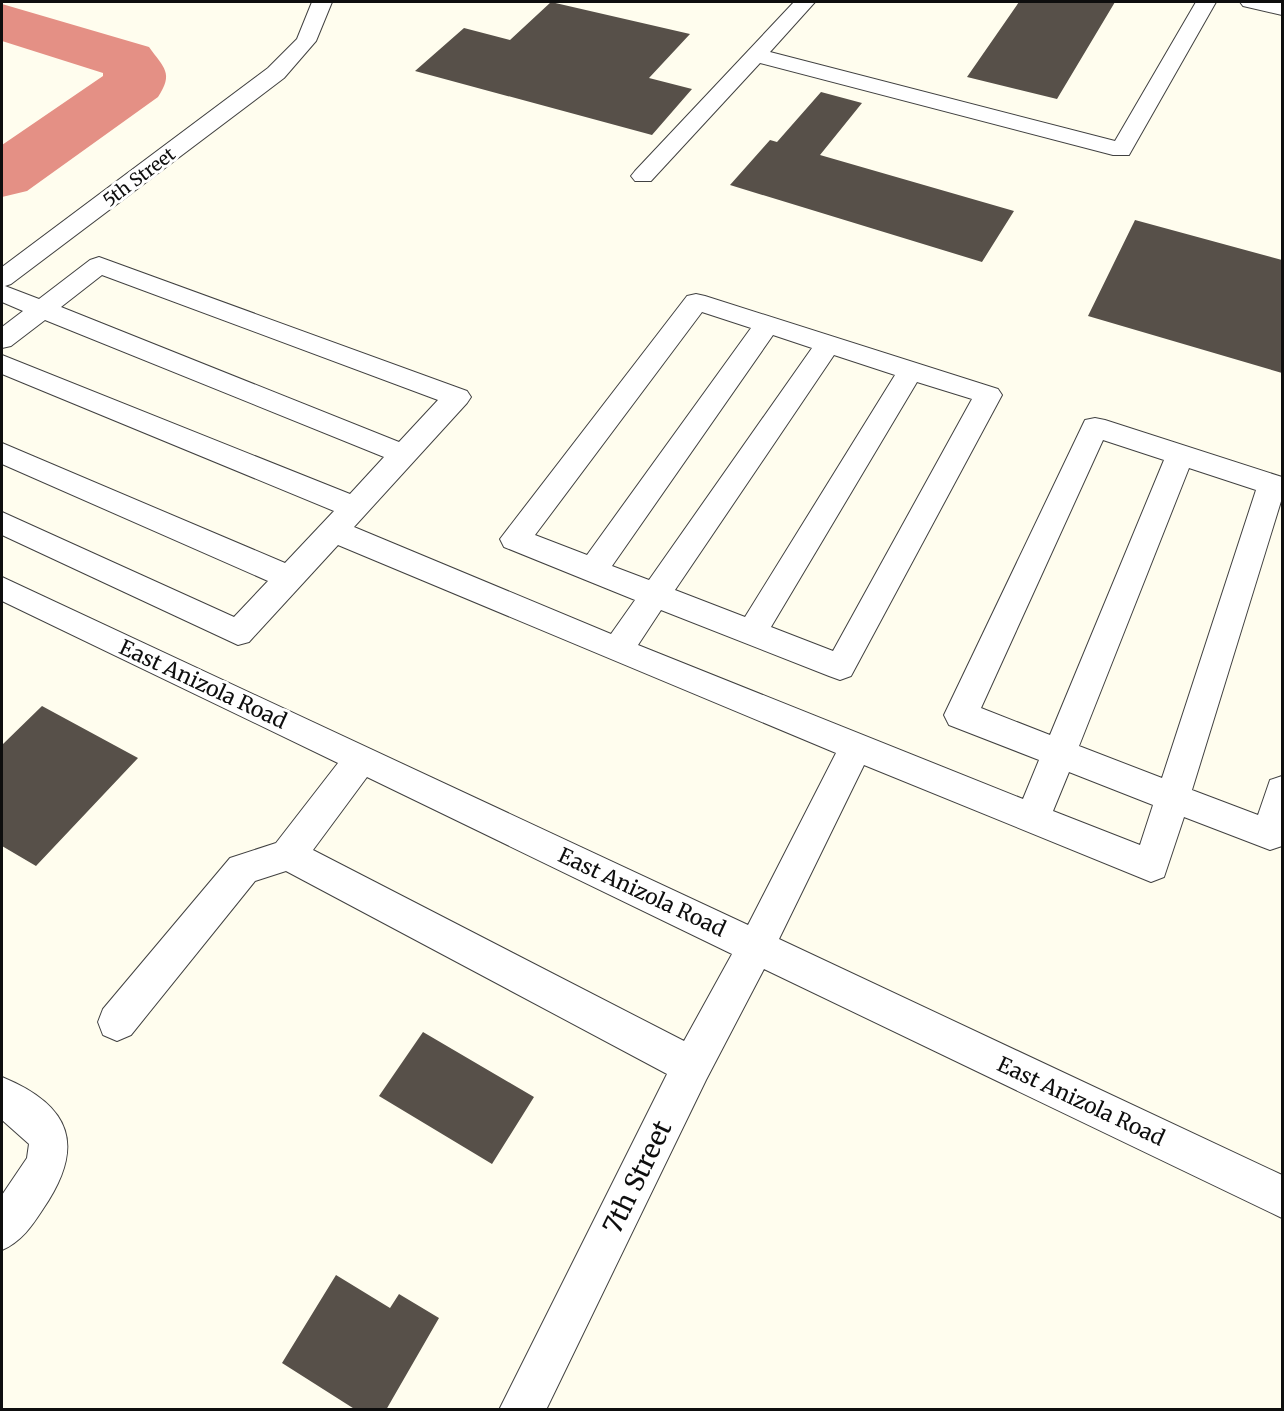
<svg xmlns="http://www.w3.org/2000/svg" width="1284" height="1411" font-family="Merriweather,serif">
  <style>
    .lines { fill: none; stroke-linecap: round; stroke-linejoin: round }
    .taxiway { fill: #e49085; fill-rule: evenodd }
    .building { fill: #575049 }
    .minor-casing { stroke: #414141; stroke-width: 2 }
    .minor { fill: #fff; fill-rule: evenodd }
    .labels { text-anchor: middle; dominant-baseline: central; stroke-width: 6; stroke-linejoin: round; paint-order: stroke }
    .far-street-label { font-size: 18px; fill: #0e0e0e; stroke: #fff }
    .street-label { font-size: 21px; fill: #0e0e0e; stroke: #fff }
    .near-street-label { font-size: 26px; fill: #0e0e0e; stroke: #fff }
  </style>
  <rect width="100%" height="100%" fill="#fffdee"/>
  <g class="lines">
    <path class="taxiway" d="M2,4L149,47C164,68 174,73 158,97L27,191L2,197V145L103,76V73L2,41Z"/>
  </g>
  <path class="building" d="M551,2L690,34L649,78L692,89L652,135L415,71L464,28L510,40Z
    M1019,2H1115L1057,99L967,77Z
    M821,92L862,103L820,155L1014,211L982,262L730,185L770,140L777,142Z
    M1135,220L1282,260V373L1088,316Z
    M42,706L138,758L36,866L2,846V745Z
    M423,1032L534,1097L492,1164L379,1096Z
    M336,1275L390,1308L399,1294L439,1318L386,1410H356L282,1363Z"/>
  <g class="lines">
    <defs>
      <path id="minor" d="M312,2H332L316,41L284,78L11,284L5,286L39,299L90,260L99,257L467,391L471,397L467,403L354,527L611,634L635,600L504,547L500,539L687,296L696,294L705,296L998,389L1002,395L851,676L840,680L829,676L661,610L638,645L1023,799L1039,760L949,725L944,715L1085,420L1095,418L1105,420L1282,477V498L1192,790L1258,815L1270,780L1282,776V846L1270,850L1184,817L1164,877L1151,882L864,765L779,939L1282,1175V1218L764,969L706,1080L546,1410H499L667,1074L286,871L255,881L131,1035L117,1041L103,1035L98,1022L103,1009L230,858L276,843L338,763L2,601V577L748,925L836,753L338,545L249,642L238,645L2,535V512L234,617L268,581L2,464V443L285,563L334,511L2,374V355L350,494L384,457L45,320L11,346L2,348V327L23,311L2,302V267L268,68L297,39ZM102,275L438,400L399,442L61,307ZM702,312L751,328L587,555L535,535ZM773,335L812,348L649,580L612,566ZM834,355L895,375L745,617L675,590ZM917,382L972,399L833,651L771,627ZM1103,440L1164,460L1050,735L981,708ZM1189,468L1256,490L1162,778L1079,746ZM1069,772L1153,805L1140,845L1053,811ZM367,777L732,954L684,1041L313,850Z
        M794,2H815L770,52L1115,141L1196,2H1216L1129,155H1113L760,63L651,181H635L631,176L635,171Z
        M1240,2L1282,3V15L1243,6Z
        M2,1077C72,1106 86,1146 43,1209C32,1226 21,1242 2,1250V1195L27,1158L29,1144L2,1120Z"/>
    </defs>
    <use href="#minor" class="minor-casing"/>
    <use href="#minor" class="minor"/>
  </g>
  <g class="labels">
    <g class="far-street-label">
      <text transform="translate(139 177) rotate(-37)">5th Street</text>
    </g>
    <g class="street-label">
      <text transform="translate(203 684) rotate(25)">East Anizola Road</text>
      <text transform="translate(642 892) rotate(25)">East Anizola Road</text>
      <text transform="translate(1081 1101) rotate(25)">East Anizola Road</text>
    </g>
    <g class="near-street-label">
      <text transform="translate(637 1177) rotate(-64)">7th Street</text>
    </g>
  </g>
  <rect width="1284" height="1411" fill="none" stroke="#0e0e0e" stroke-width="6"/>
</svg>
